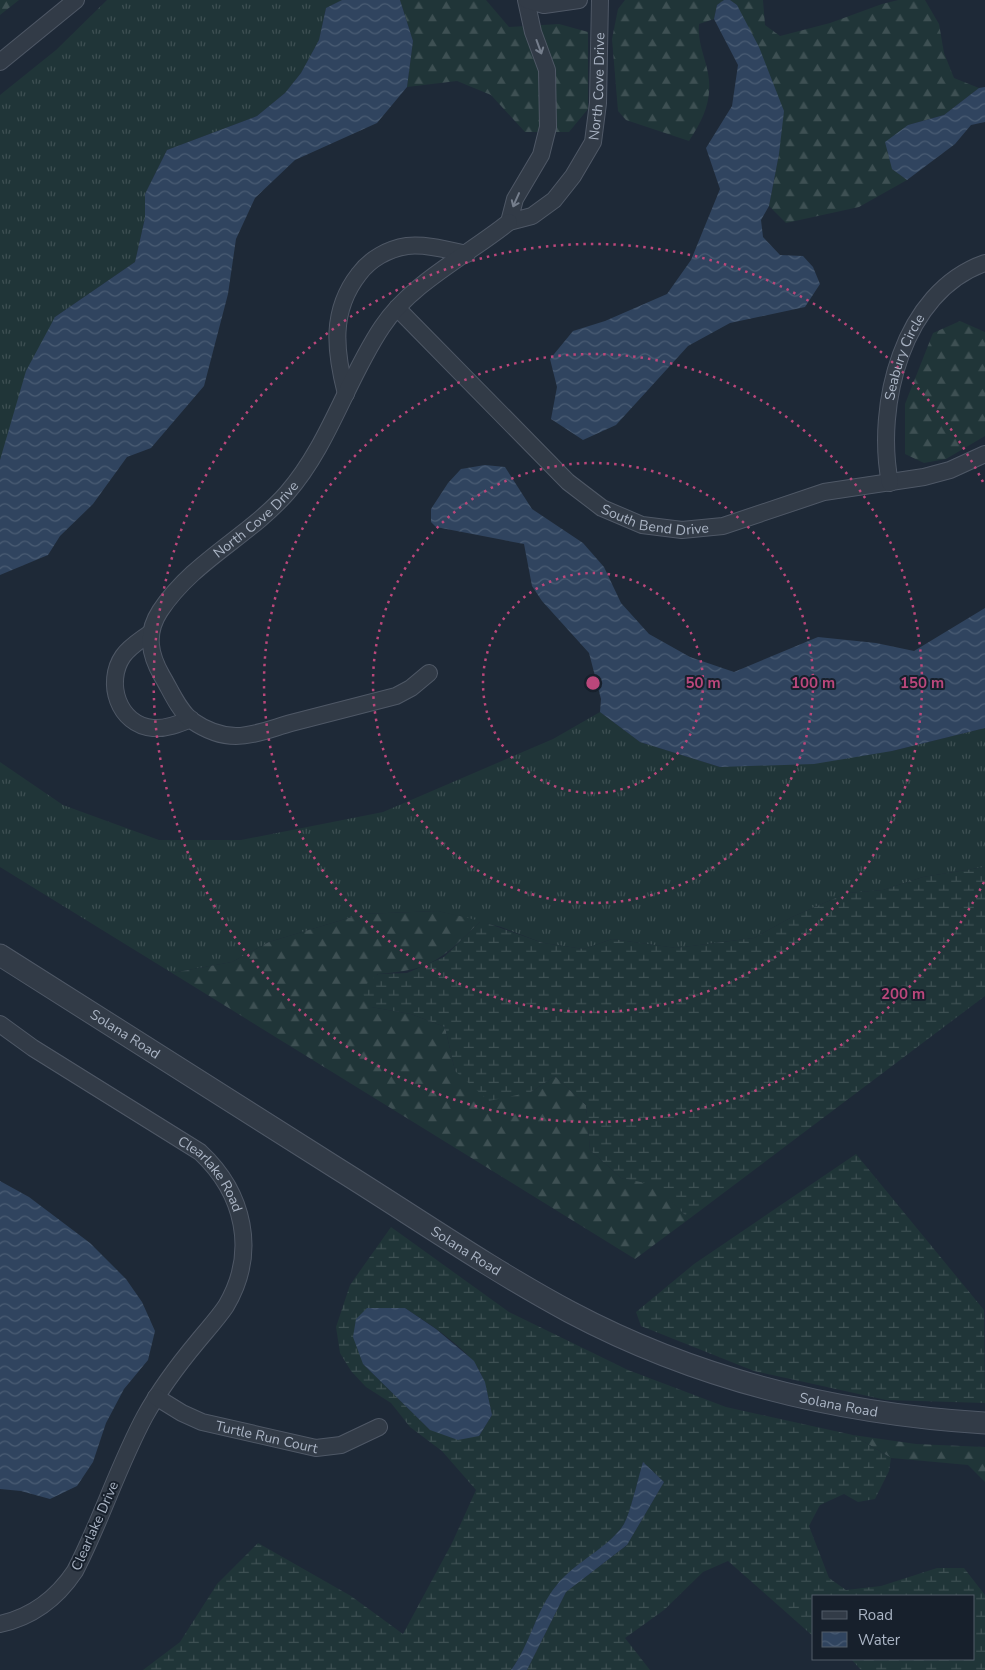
<svg xmlns="http://www.w3.org/2000/svg" width="985" height="1670" font-family="'Nunito Sans',sans-serif">
  <style>
    .grass { fill: url(#grass-tufts) }
    .forest { fill: url(#forest-firs) }
    .wetland { fill: url(#wetland-marsh); fill-rule: evenodd }
    .water { fill: url(#water-waves) }
    .lines { fill: none; stroke-linecap: round; stroke-linejoin: round }
    .minor-casing { stroke: #4f5866; stroke-width: 18 }
    .tertiary-casing { stroke: #4f5866; stroke-width: 23 }
    .minor { stroke: #323b47; stroke-width: 16 }
    .tertiary { stroke: #323b47; stroke-width: 21 }
    .oneway { stroke: #757e8c }
    .ring { fill: none; stroke: #bb477b; stroke-width: 2.5; stroke-dasharray: 2.5 5 }
    .labels { text-anchor: middle; dominant-baseline: central; stroke-width: 4; stroke-linejoin: round; paint-order: stroke }
    .street-label { font-size: 14px; fill: #abb5c5; stroke: #17202c }
    .centre { fill: #bb477b; stroke: #17202c; stroke-width: 2.5 }
    .ring-label { font-size: 15px; text-anchor: middle; font-weight: bold; fill: #bb477b; stroke: #17202c; stroke-width: 4; stroke-linejoin: round; paint-order: stroke }
  </style>
  <defs>
    <pattern id="grass-tufts" width="24" height="20" patternUnits="userSpaceOnUse" patternTransform="scale(1.25)"><rect width="24" height="20" fill="#203538"/><path d="M3 7l-1-3M5 7V3M7 7l1-3M15 17l-1-3M17 17v-4M19 17l1-3" fill="none" stroke="#3e5053"/></pattern>
    <pattern id="forest-firs" width="22" height="20" patternUnits="userSpaceOnUse" patternTransform="scale(1.25)"><rect width="22" height="20" fill="#203538"/><path d="M5 1l3.5 6h-7zM16 11l3.5 6h-7z" fill="#3e5053"/></pattern>
    <pattern id="wetland-marsh" width="20" height="14" patternUnits="userSpaceOnUse" patternTransform="scale(1.25)"><rect width="20" height="14" fill="#203538"/><path d="M1 5h8M5 5V1M11 12h8M15 12V8" fill="none" stroke="#3e5053"/></pattern>
    <pattern id="water-waves" width="16" height="10" patternUnits="userSpaceOnUse" patternTransform="scale(1.25)"><rect width="16" height="10" fill="#30445f"/><path d="M0 5q4-4 8 0t8 0" fill="none" stroke="#4b5d74"/></pattern>
  </defs>
  <rect width="100%" height="100%" fill="#1e2937"/>
  <path class="grass" d="M107,0H342L326,8L319,40L301,73L285,93L257,116L167,150L145,194V218L135,262L55,317L0,460V95L56,50Z
    M600,712L640,742L720,767L892,751L985,728V867L923,877L883,890L847,893L792,917L754,938L676,948L612,939L584,949L543,943L501,927L438,911L362,914L269,942L232,962L172,973L0,867V762L63,805L159,840H241L383,812L553,739Z"/>
  <path class="forest" d="M0,0H19L0,15Z
    M400,0H486L509,27L559,24L588,32V109L569,132H525L491,95L457,81L407,87L413,41Z
    M625,0H724L717,5L714,19L699,24C697,44 707,60 709,80C711,104 702,121 689,141L626,120L618,111L612,39L618,9Z
    M730,0H763L765,25L780,36L830,23L882,4L898,0H925L939,24L944,53L954,78L979,88L944,115L908,125L892,169L907,180L859,207L786,223L769,206L779,154L737,5Z
    M960,321L985,332V436L946,459L924,463L905,454V404L933,333Z
    M438,911L481,921C444,957 432,971 377,974L371,1007L411,1014L445,1027L455,1071L531,1092L555,1076L586,1105L590,1150L621,1178L655,1184L689,1219L635,1259L172,973L232,962L269,942L362,914Z
    M853,1435L916,1444L985,1447V1482L968,1465L891,1458Z"/>
  <path class="wetland" d="M985,867V996L689,1219L655,1185L621,1178L590,1150L586,1105L555,1076L531,1092L489,1101L455,1071L445,1027L411,1014L371,1007L360,990L378,974L407,973L444,957L481,921L543,943L584,949L612,939L676,948L754,938L792,917L847,893L883,890L923,877Z
    M856,1154L984,1310L985,1403L886,1400L754,1371L641,1326L636,1312L694,1264Z
    M391,1227L509,1312L628,1370L726,1407L853,1435L891,1458L889,1471L875,1499L858,1502L844,1494L820,1505L809,1526L829,1578L846,1590L881,1586L937,1568H964L985,1595V1670H861L851,1659H974V1596H814V1637L728,1561L703,1572L664,1610L625,1638L650,1670H527L566,1592L627,1545L664,1482L643,1462C639,1475 630,1515 624,1524C607,1550 575,1562 556,1586C536,1611 530,1645 511,1670H143L180,1642L217,1584L258,1543L351,1596L403,1634L452,1543L476,1490L442,1451L410,1427L391,1403L366,1387L351,1371L340,1353L336,1327L350,1285ZM405,1308C428,1323 455,1340 473,1361C485,1375 488,1397 492,1415L479,1436L430,1430L363,1364Z"/>
  <path class="water" d="M342,0H400L413,41L407,87L377,123L295,160L255,198L236,239L228,294L204,386L151,448L127,457L93,504L60,536L48,555L0,575V460L26,371L55,317L135,262L145,218V194L167,150L257,116L285,93L301,73L319,40L326,8Z
    M724,0H730L737,5L759,47L784,111L779,154L769,206L761,220L763,237L780,255L803,256L813,267L820,284L805,307L730,323L688,346L616,425L583,440L551,419L557,387L550,359L573,331L605,321L667,294L691,260L720,189L706,148L732,106L738,65L714,19L717,5Z
    M985,87V122L971,125L955,144L907,180L892,169L885,142L908,125L944,115L979,88Z
    M485,465L505,467L532,509L583,543L604,567L621,603L649,634L690,657L734,672L818,637L876,643L914,651L985,608V728L892,751L814,764L720,767L640,742L600,712L601,699L589,653L542,601L532,586L524,544L436,527L431,522V509L448,483L461,469Z
    M0,1181L29,1197L90,1243L126,1279L142,1302L155,1331L148,1360L124,1389L106,1423L93,1462L77,1486L50,1499L21,1491L0,1489Z
    M367,1308H405L436,1329L474,1361L485,1382L492,1415L479,1436L458,1440L430,1430L363,1364L353,1337L356,1319Z
    M643,1462L664,1482L627,1545L566,1592L527,1670H511C530,1645 536,1610 556,1586C574,1562 609,1548 624,1524C630,1514 639,1475 643,1462Z"/>
  <g class="lines">
    <defs>
      <g id="minor">
        <path id="s1" d="M526,0L533,32L547,70L548,127L541,155L515,199L509,222L532,216L554,200L573,176L593,142L598,103L600,0"/>
        <path d="M527,0L544,5L579,0"/>
        <path d="M0,62L76,0"/>
        <path id="s2" d="M397,308L568,482L602,508L642,525L682,530L723,526L824,492L924,477L950,470L985,454"/>
        <path d="M346,394C335,351 330,311 359,274C370,259 388,249 407,246C426,244 448,250 467,254"/>
        <path id="s3" d="M890,483C875,406 902,292 985,263"/>
        <path d="M150,633C141,640 130,646 123,656C105,682 118,725 153,728C166,729 179,724 191,719"/>
        <path id="s4" d="M429,673L411,688L396,696C361,705 326,714 291,723C273,728 254,736 236,736C220,736 204,729 191,720C178,709 171,691 162,676C150,655 145,634 160,611C193,561 248,537 287,493C329,445 347,379 382,327C411,283 468,255 509,222"/>
        <path id="s5" d="M0,1024L33,1048L200,1152C244,1193 258,1252 226,1306C218,1318 207,1330 198,1341C178,1365 160,1389 145,1416C118,1466 101,1521 75,1571C57,1598 32,1617 0,1624"/>
        <path id="s6" d="M156,1397L182,1413L202,1422L316,1448L341,1445L379,1427"/>
      </g>
      <g id="tertiary">
        <path id="s7" d="M0,955C113,1026 226,1097 338,1169C415,1217 490,1269 570,1312C700,1381 838,1414 985,1423"/>
      </g>
    </defs>
    <use href="#minor" class="minor-casing"/>
    <use href="#tertiary" class="tertiary-casing"/>
    <use href="#minor" class="minor"/>
    <use href="#tertiary" class="tertiary"/>
  </g>
  <defs><path id="oneway-shaft" d="M-6 0H5M1.5-3L5.5 0L1.5 3" fill="none" stroke-width="1.6" stroke-linecap="round" stroke-linejoin="round" transform="scale(1.25)"/></defs>
  <g class="oneway">
    <use href="#oneway-shaft" transform="translate(539 47) rotate(70)"/>
    <use href="#oneway-shaft" transform="translate(516 200) rotate(114)"/>
  </g>
  <g class="ring">
    <circle cx="593" cy="683" r="110"/>
    <circle cx="593" cy="683" r="220"/>
    <circle cx="593" cy="683" r="329"/>
    <path d="M984 882A439 439 0 1 1 984 484"/>
  </g>
  <g class="labels">
    <g class="street-label">
      <text stroke="none"><textPath href="#s1" startOffset="411">North Cove Drive</textPath></text>
      <text stroke="none"><textPath href="#s3" startOffset="129">Seabury Circle</textPath></text>
      <text stroke="none"><textPath href="#s2" startOffset="342">South Bend Drive</textPath></text>
      <text stroke="none"><textPath href="#s4" startOffset="509">North Cove Drive</textPath></text>
      <text stroke="none"><textPath href="#s7" startOffset="148">Solana Road</textPath></text>
      <text stroke="none"><textPath href="#s5" startOffset="261">Clearlake Road</textPath></text>
      <text stroke="none"><textPath href="#s7" startOffset="552">Solana Road</textPath></text>
      <text stroke="none"><textPath href="#s7" startOffset="958">Solana Road</textPath></text>
      <text stroke="none"><textPath href="#s6" startOffset="119">Turtle Run Court</textPath></text>
      <text transform="translate(95 1526) rotate(-66)">Clearlake Drive</text>
    </g>
  </g>
  <circle cx="593" cy="683" r="8" class="centre"/>
  <g class="ring-label">
    <text x="703" y="688">50 m</text>
    <text x="813" y="688">100 m</text>
    <text x="922" y="688">150 m</text>
    <text x="903" y="999">200 m</text>
  </g>
  <rect x="812" y="1595" width="162" height="65" fill="#17202c" stroke="#525c69"/>
  <rect x="822" y="1611" width="25" height="8" fill="#323b47" stroke="#525c69"/>
  <text x="858" y="1620" font-size="15" fill="#abb5c5">Road</text>
  <rect x="822" y="1632" width="25" height="15" fill="url(#water-waves)" stroke="#525c69"/>
  <text x="858" y="1645" font-size="15" fill="#abb5c5">Water</text>
</svg>
